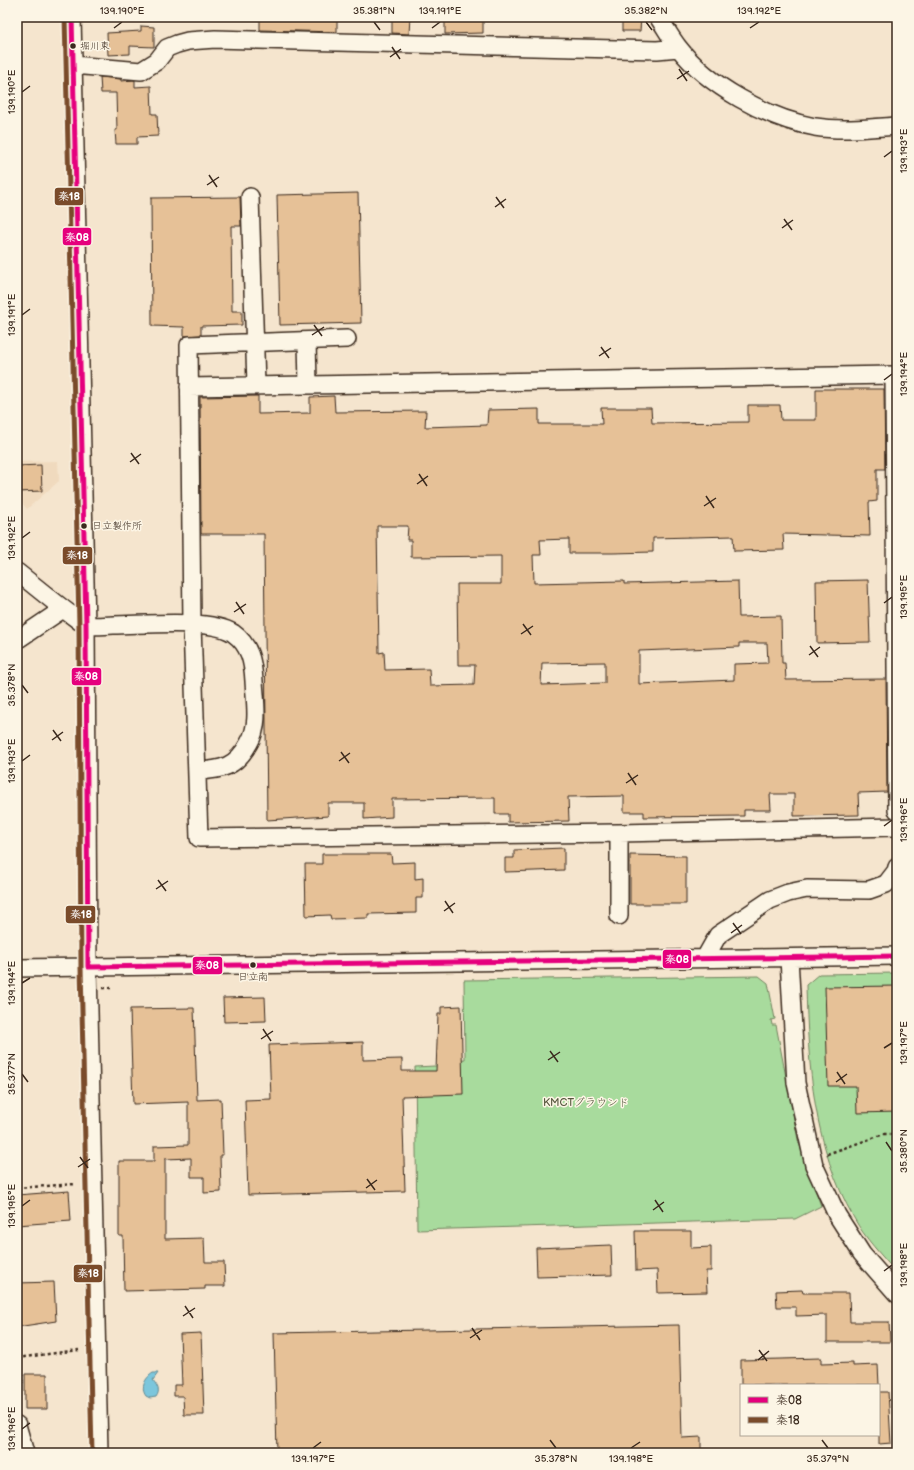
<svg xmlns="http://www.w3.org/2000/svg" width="914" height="1470" font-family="'Balsamiq Sans','Klee One',sans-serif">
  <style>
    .built { fill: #f0dabe }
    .green { fill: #a8db9d; stroke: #72825e }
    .water { fill: #7bc6dc; stroke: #618890 }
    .building { fill: #e6c197; stroke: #3b2a1e; fill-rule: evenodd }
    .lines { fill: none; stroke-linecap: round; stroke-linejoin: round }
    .minor-casing { stroke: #3b2a1e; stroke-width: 20 }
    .path { stroke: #3b2a1e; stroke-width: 2.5; stroke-dasharray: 3 3; stroke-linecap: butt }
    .minor { stroke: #fcf5e5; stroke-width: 17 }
    .bus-1-casing { stroke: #fcf5e5; stroke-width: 8 }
    .bus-2-casing { stroke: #fcf5e5; stroke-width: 8 }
    .bus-1 { stroke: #e5007d; stroke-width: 5 }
    .bus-2 { stroke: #7a4b2a; stroke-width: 5 }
    .ticks { fill: none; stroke: #3b2a1e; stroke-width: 1.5 }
    .bus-dot { fill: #3b2a1e; stroke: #fcf5e5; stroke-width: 1.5 }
    .labels { text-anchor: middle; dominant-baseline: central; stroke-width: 3; stroke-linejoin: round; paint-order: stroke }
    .bus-label { font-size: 10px; fill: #3b2a1e; stroke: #fcf5e5; text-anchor: start }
    .park-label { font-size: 11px; fill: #56563e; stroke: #fcf5e5 }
    .line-badge { stroke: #fcf5e5; stroke-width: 1.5 }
    .badge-label { font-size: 11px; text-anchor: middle; font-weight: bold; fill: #fff }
    .neatline { fill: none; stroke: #3b2a1e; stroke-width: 1.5 }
    .ticks-label { font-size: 10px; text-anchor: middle; fill: #3b2a1e }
  </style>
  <rect width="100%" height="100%" fill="#f5e5ce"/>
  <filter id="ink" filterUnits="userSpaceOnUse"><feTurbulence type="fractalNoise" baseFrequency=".025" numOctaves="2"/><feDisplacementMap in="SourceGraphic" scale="8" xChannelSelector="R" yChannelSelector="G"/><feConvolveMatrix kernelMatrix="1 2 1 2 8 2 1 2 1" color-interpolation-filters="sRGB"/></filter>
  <g filter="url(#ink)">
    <path class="built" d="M58,461L59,481L27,509L17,497V462Z"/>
    <path class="green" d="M897,973V1273C882,1256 864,1237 854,1218C813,1146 808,1066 806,985L819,974Z
      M759,976L768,983L775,1019L771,1020L772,1025H776L798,1140L821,1206L795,1219L417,1230L415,1067L454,1065V1060L465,1059L464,980Z"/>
    <path class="water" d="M153,1373H158L153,1380C157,1386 161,1390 156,1397L150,1398L146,1396C140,1388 145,1378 153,1373Z"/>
    <path class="building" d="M260,17H337V32L260,30Z
      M392,17H410L409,34L392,33Z
      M445,17H483V33L445,34Z
      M622,17H641L640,31H622Z
      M141,26L154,27V47L130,46V54L108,55L107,33L141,31Z
      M100,77L121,79V81L135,80V87L151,86L152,114H157L158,136L137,137V144H116L115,130H117L116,93H101Z
      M358,193L361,323L280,325L277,195Z
      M240,197L241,226H231L232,311H242V325L201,326V335L184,336V327L152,326L151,198Z
      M816,389H884L885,469H877V501L869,502L870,536L783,534L784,550L734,551L733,536L653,538V552L613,553H569V539L540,540L541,555H533L534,583L624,581V584L738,581L739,617L781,616L782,663H785L786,680L886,679L887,792L858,793L859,815L794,816V794H770L771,810H744V816L644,817V812H624V796L568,797L569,821L508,822V814H495V798L392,799V817L364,819V803H328V816L267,820L264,534H201L200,397L258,396V414L310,413V397L334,396L335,412L426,411L425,427L487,425L488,410L539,409V424H602L601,408H651L652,423L748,422V405H780L781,420H816ZM377,526H408L407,540H411V557L501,556V584H457L458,665H475L474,685L430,686L429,669L385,670L384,652L379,653ZM739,643H767L768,663L734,664V680L639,684V651L739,647ZM605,662V683L541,685L542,663Z
      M41,465L42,491L17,492V466Z
      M868,580L870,642L817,643L816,581Z
      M564,848V870L505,872V858H514V850Z
      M322,854H391L392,863L415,862V879L423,878V898H416V913L368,914V918L331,919L330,915L306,916L305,864H322Z
      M630,855L686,856V904H630Z
      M897,986V1112L857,1113L856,1086H828L825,987Z
      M265,997L266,1021L224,1022L223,998Z
      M461,1006L463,1094L402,1096L405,1191L248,1195L245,1100L271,1099L269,1045L363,1042V1060L402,1059V1071H436L438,1014H441V1007Z
      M194,1008L197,1100L221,1099L223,1155H220L221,1192L204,1193V1177H191V1158L165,1159V1239L204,1238L205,1262H224L225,1286H205V1289L124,1291L123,1236H119V1161H154V1146L188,1145V1102L133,1104L130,1009Z
      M69,1191L71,1221L17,1225V1195Z
      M635,1231H691V1248L711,1247V1271H706L707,1292L658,1293L657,1270L636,1271Z
      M611,1245L612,1275L537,1277L536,1248Z
      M54,1282L56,1321L17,1327V1283Z
      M802,1290L803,1293H849L850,1322H889L890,1342H827V1315L796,1316V1307H777L776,1291Z
      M679,1325L682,1438L701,1437V1453H277L274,1333Z
      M201,1333L204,1415H184L183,1396H174V1385H182L180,1334Z
      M821,1358V1364L853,1363V1366L878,1365L879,1385H741V1360Z
      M25,1374H47V1409H25Z
      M879,1392H888L891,1443L879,1444Z"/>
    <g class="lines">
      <defs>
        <path id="minor" d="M72,17L86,625L88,967L99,1453
          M658,17C665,27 671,38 678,47C708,86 767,118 815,127C842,131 870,128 897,126
          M73,65L141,71L157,61L167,48L177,44L188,41L215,39L657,50L678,48
          M250,197L256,385
          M347,339L189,345L192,624L199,838L619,833L897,827
          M307,341L308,384
          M189,387L894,375L897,810
          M17,572C36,587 54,602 74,617C77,619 82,624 86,625C94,627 105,625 114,625C142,625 210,618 233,633C250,645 253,662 254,681C255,701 260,725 249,743C236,767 222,770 197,771
          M17,640L63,609
          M619,833V916
          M705,958L718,935L770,900L788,893L807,889L869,890L886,884L896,871L897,867
          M789,958L796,1083L814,1165L837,1215L862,1254L897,1294
          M17,968L897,956
          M17,1425L25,1453"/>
      </defs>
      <use href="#minor" class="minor-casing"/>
      <path class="path" d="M103,988H111
        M827,1154L884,1134H897
        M17,1188L76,1184
        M17,1358L79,1350"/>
      <use href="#minor" class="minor"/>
      <defs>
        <path id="bus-1" d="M72,17L86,625L88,967L897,956"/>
        <path id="bus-2" d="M65,17L79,625L81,967L92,1453"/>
      </defs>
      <use href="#bus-1" class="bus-1-casing"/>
      <use href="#bus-2" class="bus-2-casing"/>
      <use href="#bus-1" class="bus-1"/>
      <use href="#bus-2" class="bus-2"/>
    </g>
  </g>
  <path class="ticks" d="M374,22L380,30M646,22L652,30M114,28L122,22M432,28L440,22M750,28L759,22M392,47L400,59M390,57L401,49M679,69L687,81M677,79L689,71M22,92L30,86M884,157L892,151M209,175L217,187M207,185L219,177M496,197L504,208M495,207L506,199M784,219L792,230M782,228L793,220M22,315L30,309M314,325L322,336M312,335L324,327M601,347L609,358M599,356L611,348M884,380L892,374M131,453L139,464M130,462L141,454M419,474L427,486M417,484L428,476M706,496L714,508M704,506L716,498M22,538L30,532M236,602L244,614M884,603L892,597M234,612L246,604M523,624L531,635M521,634L533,626M810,646L818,657M809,655L820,647M22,685L28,693M53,730L61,741M52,740L63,732M341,752L349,763M22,761L30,755M339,761L350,753M628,773L636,785M626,783L638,775M884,826L892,820M158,880L166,891M156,889L168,881M445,901L453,913M444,911L455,903M733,923L741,934M731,933L742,925M22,983L30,978M263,1029L271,1041M261,1039L273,1031M884,1048L892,1043M550,1051L558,1062M548,1060L560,1052M837,1072L845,1084M22,1074L28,1082M836,1082L847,1074M886,1142L892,1151M80,1157L88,1168M78,1167L90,1159M367,1179L375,1190M366,1188L377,1180M655,1200L663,1212M22,1206L30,1200M653,1210L664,1202M884,1271L892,1265M185,1306L193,1318M183,1316L195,1308M472,1328L480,1340M470,1338L482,1330M759,1350L767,1361M758,1360L769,1351M22,1429L30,1423M550,1440L556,1448M822,1440L828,1448M313,1448L321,1442M631,1448L640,1442"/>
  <g class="bus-dot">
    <circle cx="73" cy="46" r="3.5"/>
    <circle cx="84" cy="526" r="3.5"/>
    <circle cx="253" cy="965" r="3.5"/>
  </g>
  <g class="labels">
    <g class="bus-label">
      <text x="80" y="46">堀川東</text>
      <text x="92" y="526">日立製作所</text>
      <text x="253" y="977" text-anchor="middle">日立南</text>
    </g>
    <g class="park-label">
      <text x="586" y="1102">KMCTグラウンド</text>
    </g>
  </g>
  <g class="line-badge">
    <rect x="54" y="187" width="30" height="19" rx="4" fill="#7a4b2a"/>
    <rect x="62" y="227" width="30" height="19" rx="4" fill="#e5007d"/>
    <rect x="62" y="546" width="31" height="19" rx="4" fill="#7a4b2a"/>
    <rect x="71" y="667" width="31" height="19" rx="4" fill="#e5007d"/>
    <rect x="65" y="905" width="31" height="19" rx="4" fill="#7a4b2a"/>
    <rect x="662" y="949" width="30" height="20" rx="4" fill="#e5007d"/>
    <rect x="192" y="956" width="31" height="19" rx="4" fill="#e5007d"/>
    <rect x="73" y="1264" width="30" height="19" rx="4" fill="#7a4b2a"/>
  </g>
  <g class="badge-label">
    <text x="69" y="200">秦18</text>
    <text x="77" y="241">秦08</text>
    <text x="77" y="559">秦18</text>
    <text x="86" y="680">秦08</text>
    <text x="81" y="918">秦18</text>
    <text x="677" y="963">秦08</text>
    <text x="207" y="969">秦08</text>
    <text x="88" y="1277">秦18</text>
  </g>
  <rect width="914" height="1470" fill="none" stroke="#fcf5e5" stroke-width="44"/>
  <rect x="740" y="1384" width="140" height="52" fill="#fcf5e5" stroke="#afa495"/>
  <rect x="748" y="1397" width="20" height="6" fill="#e5007d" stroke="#afa495"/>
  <text x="776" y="1404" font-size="12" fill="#3b2a1e">秦08</text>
  <rect x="748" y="1417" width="20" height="6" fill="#7a4b2a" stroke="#afa495"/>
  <text x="776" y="1424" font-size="12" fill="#3b2a1e">秦18</text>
  <rect x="22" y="22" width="870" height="1426" class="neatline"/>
  <g class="ticks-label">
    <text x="122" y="14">139.190°E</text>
    <text x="374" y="14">35.381°N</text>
    <text x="440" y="14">139.191°E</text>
    <text x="646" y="14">35.382°N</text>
    <text x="759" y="14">139.192°E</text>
    <text transform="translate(11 92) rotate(-90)" y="4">139.190°E</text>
    <text transform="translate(903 151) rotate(-90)" y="4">139.193°E</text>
    <text transform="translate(11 315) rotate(-90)" y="4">139.191°E</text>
    <text transform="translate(903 374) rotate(-90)" y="4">139.194°E</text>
    <text transform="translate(11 538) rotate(-90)" y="4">139.192°E</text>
    <text transform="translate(903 597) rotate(-90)" y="4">139.195°E</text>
    <text transform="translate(11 685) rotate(-90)" y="4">35.378°N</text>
    <text transform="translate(11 761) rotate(-90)" y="4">139.193°E</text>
    <text transform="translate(903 820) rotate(-90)" y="4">139.196°E</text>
    <text transform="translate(11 983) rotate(-90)" y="4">139.194°E</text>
    <text transform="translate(903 1043) rotate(-90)" y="4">139.197°E</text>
    <text transform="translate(11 1074) rotate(-90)" y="4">35.377°N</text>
    <text transform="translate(903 1151) rotate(-90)" y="4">35.380°N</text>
    <text transform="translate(11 1206) rotate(-90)" y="4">139.195°E</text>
    <text transform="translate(903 1265) rotate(-90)" y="4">139.198°E</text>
    <text transform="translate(11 1429) rotate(-90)" y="4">139.196°E</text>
    <text x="313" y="1462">139.197°E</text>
    <text x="556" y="1462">35.378°N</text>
    <text x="631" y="1462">139.198°E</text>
    <text x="828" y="1462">35.379°N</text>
  </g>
</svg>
